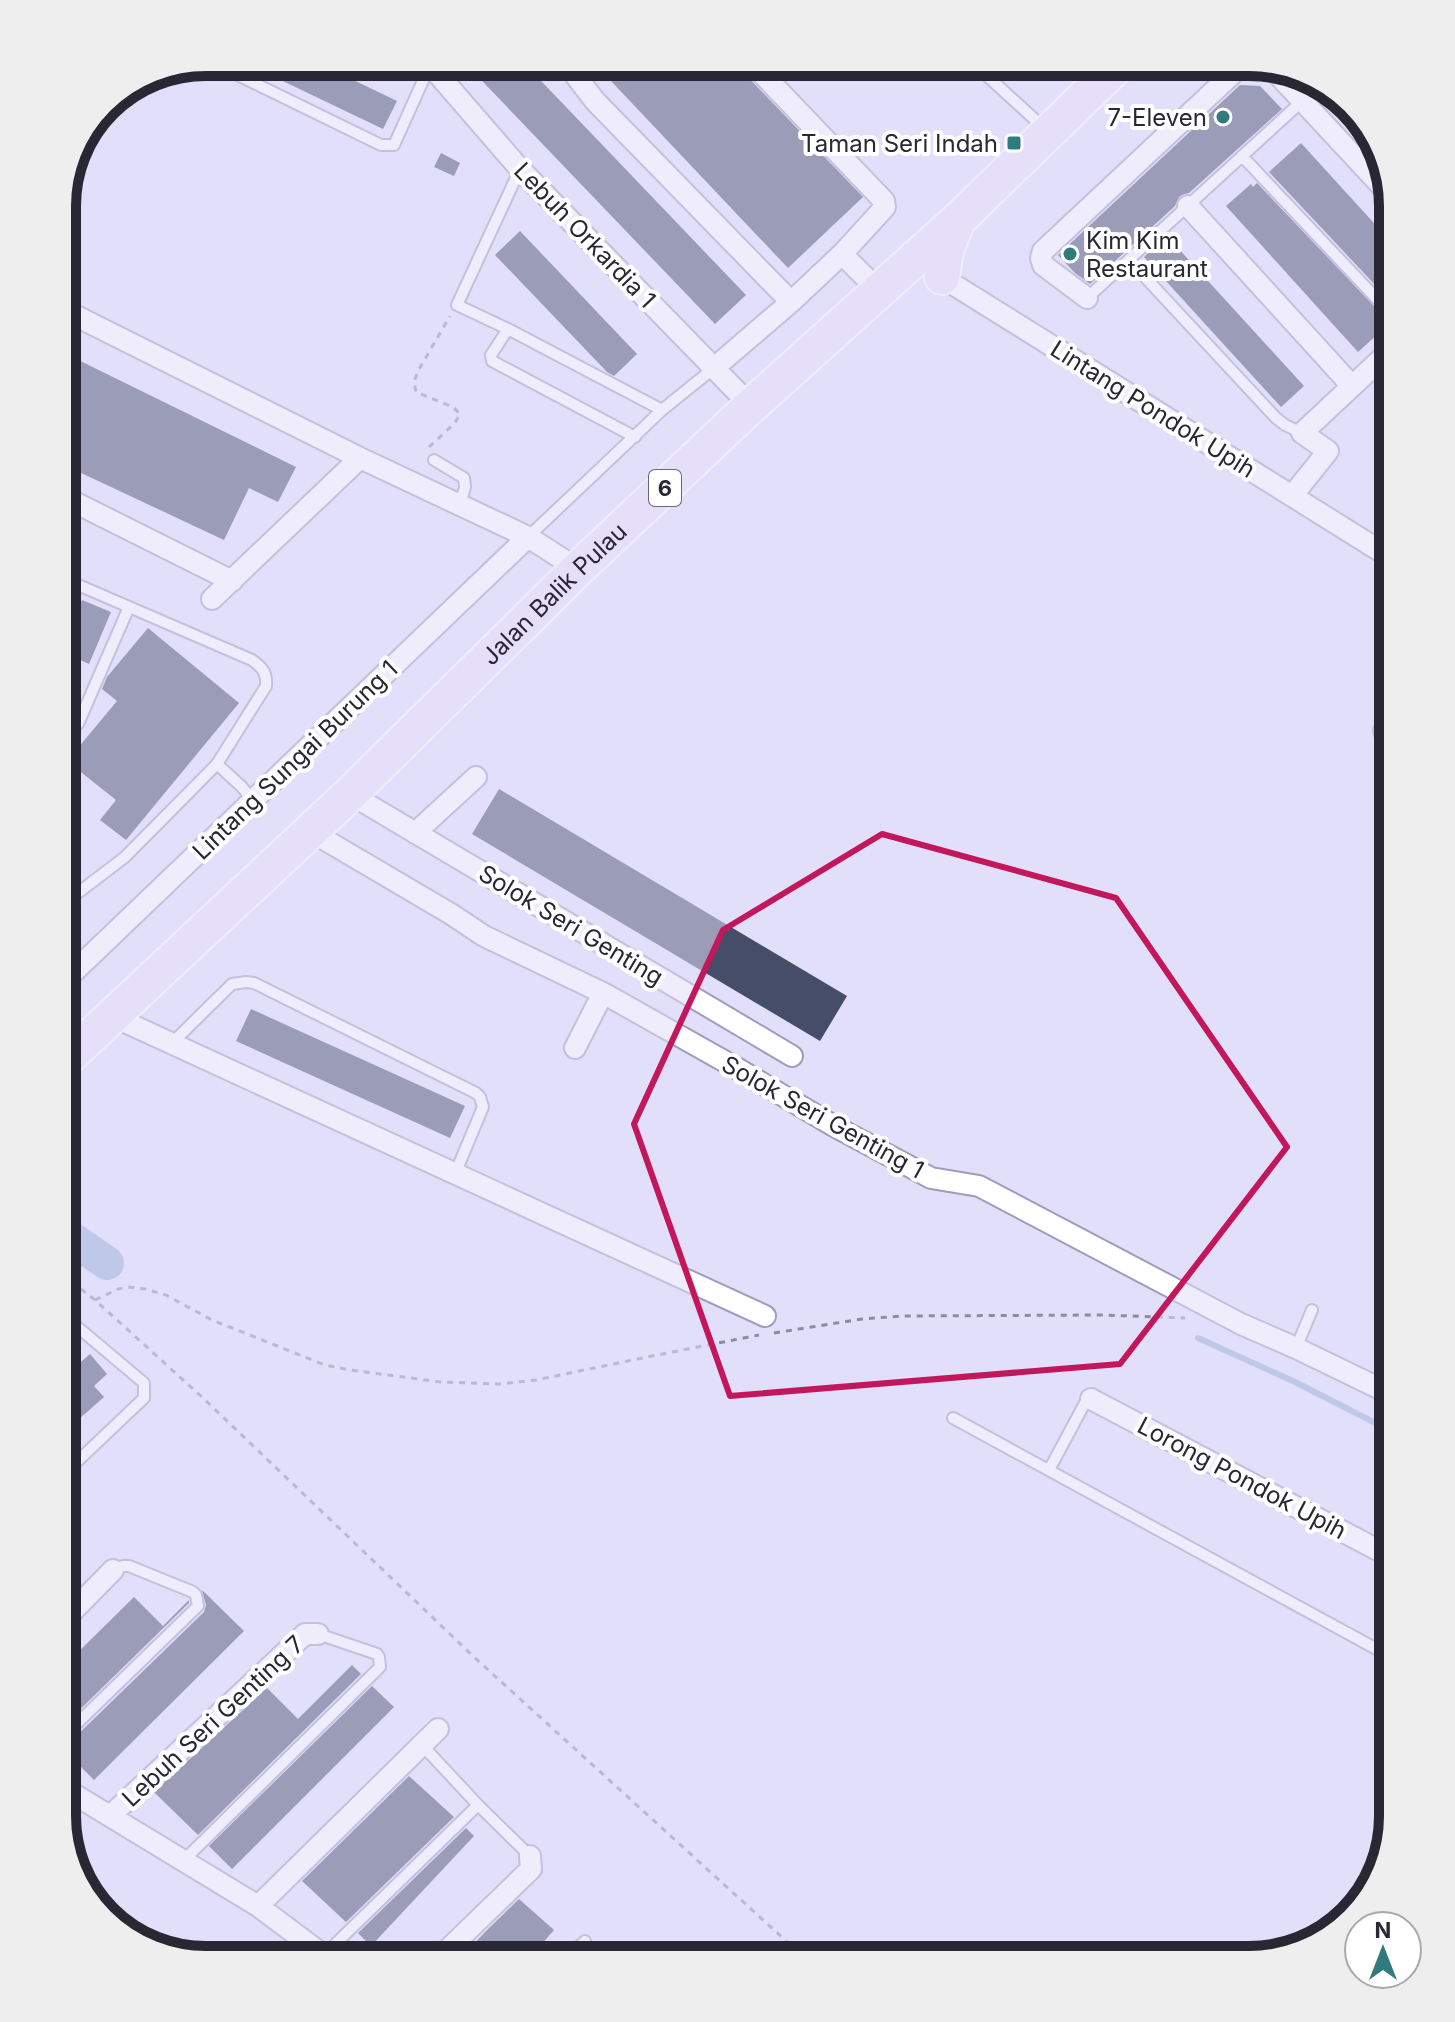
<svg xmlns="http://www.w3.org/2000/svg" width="1455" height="2022" font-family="Inter,sans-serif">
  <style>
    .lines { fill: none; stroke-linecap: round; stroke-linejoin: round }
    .stream { stroke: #92b0d4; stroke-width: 6 }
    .river { stroke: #92b0d4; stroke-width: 34 }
    .building { fill: #454d68 }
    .service-casing { stroke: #9f9cbc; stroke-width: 14 }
    .minor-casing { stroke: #9f9cbc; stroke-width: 24 }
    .primary-casing { stroke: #fff; stroke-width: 38 }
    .path { stroke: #8d8b9f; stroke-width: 3; stroke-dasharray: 6 6; stroke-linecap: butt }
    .service { stroke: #fff; stroke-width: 10 }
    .minor { stroke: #fff; stroke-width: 20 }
    .primary { stroke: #ecdffa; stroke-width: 34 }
    .marked { fill: none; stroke: #c2185b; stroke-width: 6; stroke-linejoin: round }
    .poi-dot { fill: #317b7c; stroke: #fff; stroke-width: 3 }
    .labels { text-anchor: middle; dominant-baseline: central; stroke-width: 8; stroke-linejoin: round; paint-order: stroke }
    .shield { fill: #fff; stroke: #686870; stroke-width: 2 }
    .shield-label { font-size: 22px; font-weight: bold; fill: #282733 }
    .poi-label { font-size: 24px; fill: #282733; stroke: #fff; text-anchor: end }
    .street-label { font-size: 24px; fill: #282733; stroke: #fff }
    .rim { fill: none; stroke: #282733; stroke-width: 10 }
  </style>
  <rect width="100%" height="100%" fill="#e1dffa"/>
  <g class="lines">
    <path class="stream" d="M1198,1338L1293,1381L1393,1432"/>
    <path class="river" d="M62,1232L107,1263"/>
  </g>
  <path class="building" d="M243,62H316L397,101L383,129Z
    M464,62H523L746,295L715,324Z
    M593,62H738L742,71L863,197L788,268Z
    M1240,85L1260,86L1282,109L1189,193L1184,194L1179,197L1175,206L1090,284L1075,273L1058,255Z
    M1301,143L1393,244V304L1269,172Z
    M441,153L460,163L454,176L434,167Z
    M1257,183L1390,323L1358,352L1226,206L1251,184L1253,187Z
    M520,231L637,354L614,376L607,372L495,255Z
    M1167,236L1304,386L1281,407L1144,257Z
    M62,352L296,467L278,502L249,488L224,540L62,464Z
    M82,600L111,612L89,664L76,658L62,690V648Z
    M148,628L239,703L126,840L100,820L116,800L67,761L117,701L102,689L107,677Z
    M499,789L847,996L820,1041L472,834Z
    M251,1009L465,1106L450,1138L236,1041Z
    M62,1353L75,1367L90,1354L107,1374L94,1386L104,1397L62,1434Z
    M202,1590L244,1631L94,1780L62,1748V1746L68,1744L204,1612L206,1605Z
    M134,1597L163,1626L189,1600V1603L62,1727V1668Z
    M352,1665L361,1674L198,1835L154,1792L267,1688L298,1719Z
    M372,1686L394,1707L232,1869L209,1846Z
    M409,1776L454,1817L346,1922L302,1881Z
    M466,1828L474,1836L371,1946L358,1933Z
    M519,1899L554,1930L528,1960H460L484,1933Z"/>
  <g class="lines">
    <defs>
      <path id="service" d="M211,62L381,145H394L430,65
        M972,62L1044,128
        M1242,156L1393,316
        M520,169L457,305L508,329L662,410
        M1129,260L1276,418L1285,425L1302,433
        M1087,298L1322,83
        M508,329L491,355L492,361L635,437
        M434,460L464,478L465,487L460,505
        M528,537L662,410L714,368
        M78,724L129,607
        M217,764L242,787L253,801
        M62,905L125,857L217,764L266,686C267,673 263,668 252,660L62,578
        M171,1044L232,984L246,982L254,983L476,1093L480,1097L483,1107L455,1174
        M1296,1348L1312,1310
        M953,1418L1393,1658
        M1049,1470L1086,1401L1091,1399
        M62,1476L144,1398V1383L62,1314
        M62,1738L198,1606L196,1595L193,1592L129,1566H123L113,1570
        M422,1745L478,1805L530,1856
        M184,1860L380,1667L379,1657L377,1654L318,1634
        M324,1955L478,1805
        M565,1960L585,1941"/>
      <path id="minor" d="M423,62L430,65L520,169L751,406
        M565,62L595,101L791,302
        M1270,66L1390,195
        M1188,206L1352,386
        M842,254L879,291
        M935,273L1393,559
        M1087,298L1043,265L1041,258L1043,251L1245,62
        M62,309L360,458L528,537L578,569
        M714,368L791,302L842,254L885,207L884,201L751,62
        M62,496L232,581
        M1292,496L1328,451L1302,433L1393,348
        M212,599L360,458
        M1384,731L1393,711
        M350,794L792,1056
        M310,831L451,914L484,936L603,993L740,1070L834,1126L931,1178L979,1186L1241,1324L1296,1348L1393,1395
        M415,833L476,777
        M62,983L528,537
        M112,1016L765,1316
        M575,1048L603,993
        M1091,1399L1393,1558
        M62,1622L113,1570
        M62,1787L258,1906L330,1960
        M110,1816L305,1634H318
        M258,1906L438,1729
        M437,1960L531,1869L530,1856"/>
      <g id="primary">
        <path d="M942,277L946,250L958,220"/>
        <path id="s1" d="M62,1063L350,794L578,569L751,406L958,220L1121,62"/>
      </g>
    </defs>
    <use href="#service" class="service-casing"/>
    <use href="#minor" class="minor-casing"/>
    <use href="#primary" class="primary-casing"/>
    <path class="path" d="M429,447L455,423L460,414L453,407L416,392L414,382L418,371L450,316
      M62,1274L95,1300L203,1398L474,1657L807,1960
      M95,1300L118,1289L128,1287L145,1289L166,1295L212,1320L325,1365L350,1370L441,1382L499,1384L536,1380L647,1357L759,1335
      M774,1333L862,1319L902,1316L1103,1315L1185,1318
      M1122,1958L1125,1960"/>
    <use href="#service" class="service"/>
    <use href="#minor" class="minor"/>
    <use href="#primary" class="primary"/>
  </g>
  <path d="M0 0H1455V2022H0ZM882,834L1116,898L1287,1147L1120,1364L730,1396L634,1124L723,930Z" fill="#e1dffa" fill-opacity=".55" fill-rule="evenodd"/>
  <path class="marked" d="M882,834L1116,898L1287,1147L1120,1364L730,1396L634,1124L723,930Z"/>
  <g class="poi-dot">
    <circle cx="1223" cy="117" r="8"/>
    <rect x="1006" y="135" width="16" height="16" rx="4"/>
    <circle cx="1070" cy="254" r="8"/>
  </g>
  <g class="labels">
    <rect class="shield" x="649" y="470" width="32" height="36" rx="6"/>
    <g class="shield-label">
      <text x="665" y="488">6</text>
    </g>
    <g class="poi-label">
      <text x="1207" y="117">7-Eleven</text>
      <text x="998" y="143">Taman Seri Indah</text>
      <text x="1086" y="240" text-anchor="start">Kim Kim<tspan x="1086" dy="28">Restaurant</tspan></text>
    </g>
    <g class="street-label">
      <text transform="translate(585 235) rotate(46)">Lebuh Orkardia 1</text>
      <text transform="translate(1153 409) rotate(32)">Lintang Pondok Upih</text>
      <text stroke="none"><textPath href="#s1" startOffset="680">Jalan Balik Pulau</textPath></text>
      <text transform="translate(295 760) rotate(-44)">Lintang Sungai Burung 1</text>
      <text transform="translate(571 925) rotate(31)">Solok Seri Genting</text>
      <text transform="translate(823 1117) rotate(29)">Solok Seri Genting 1</text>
      <text transform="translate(1242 1478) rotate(28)">Lorong Pondok Upih</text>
      <text transform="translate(213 1721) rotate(-43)">Lebuh Seri Genting 7</text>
    </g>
  </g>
  <path d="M0 0H1455V2022H0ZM206 76H1249A130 130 0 0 1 1379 206V1816A130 130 0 0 1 1249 1946H206A130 130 0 0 1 76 1816V206A130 130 0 0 1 206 76Z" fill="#eeeeef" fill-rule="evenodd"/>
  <path class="rim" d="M206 76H1249A130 130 0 0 1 1379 206V1816A130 130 0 0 1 1249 1946H206A130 130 0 0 1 76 1816V206A130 130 0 0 1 206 76Z"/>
  <g transform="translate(1383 1950)"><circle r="38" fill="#ffffff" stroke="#a9a9ad" stroke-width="2"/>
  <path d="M0-6L14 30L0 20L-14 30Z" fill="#317b7c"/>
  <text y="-12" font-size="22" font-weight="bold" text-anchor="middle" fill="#282733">N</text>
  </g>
</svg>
